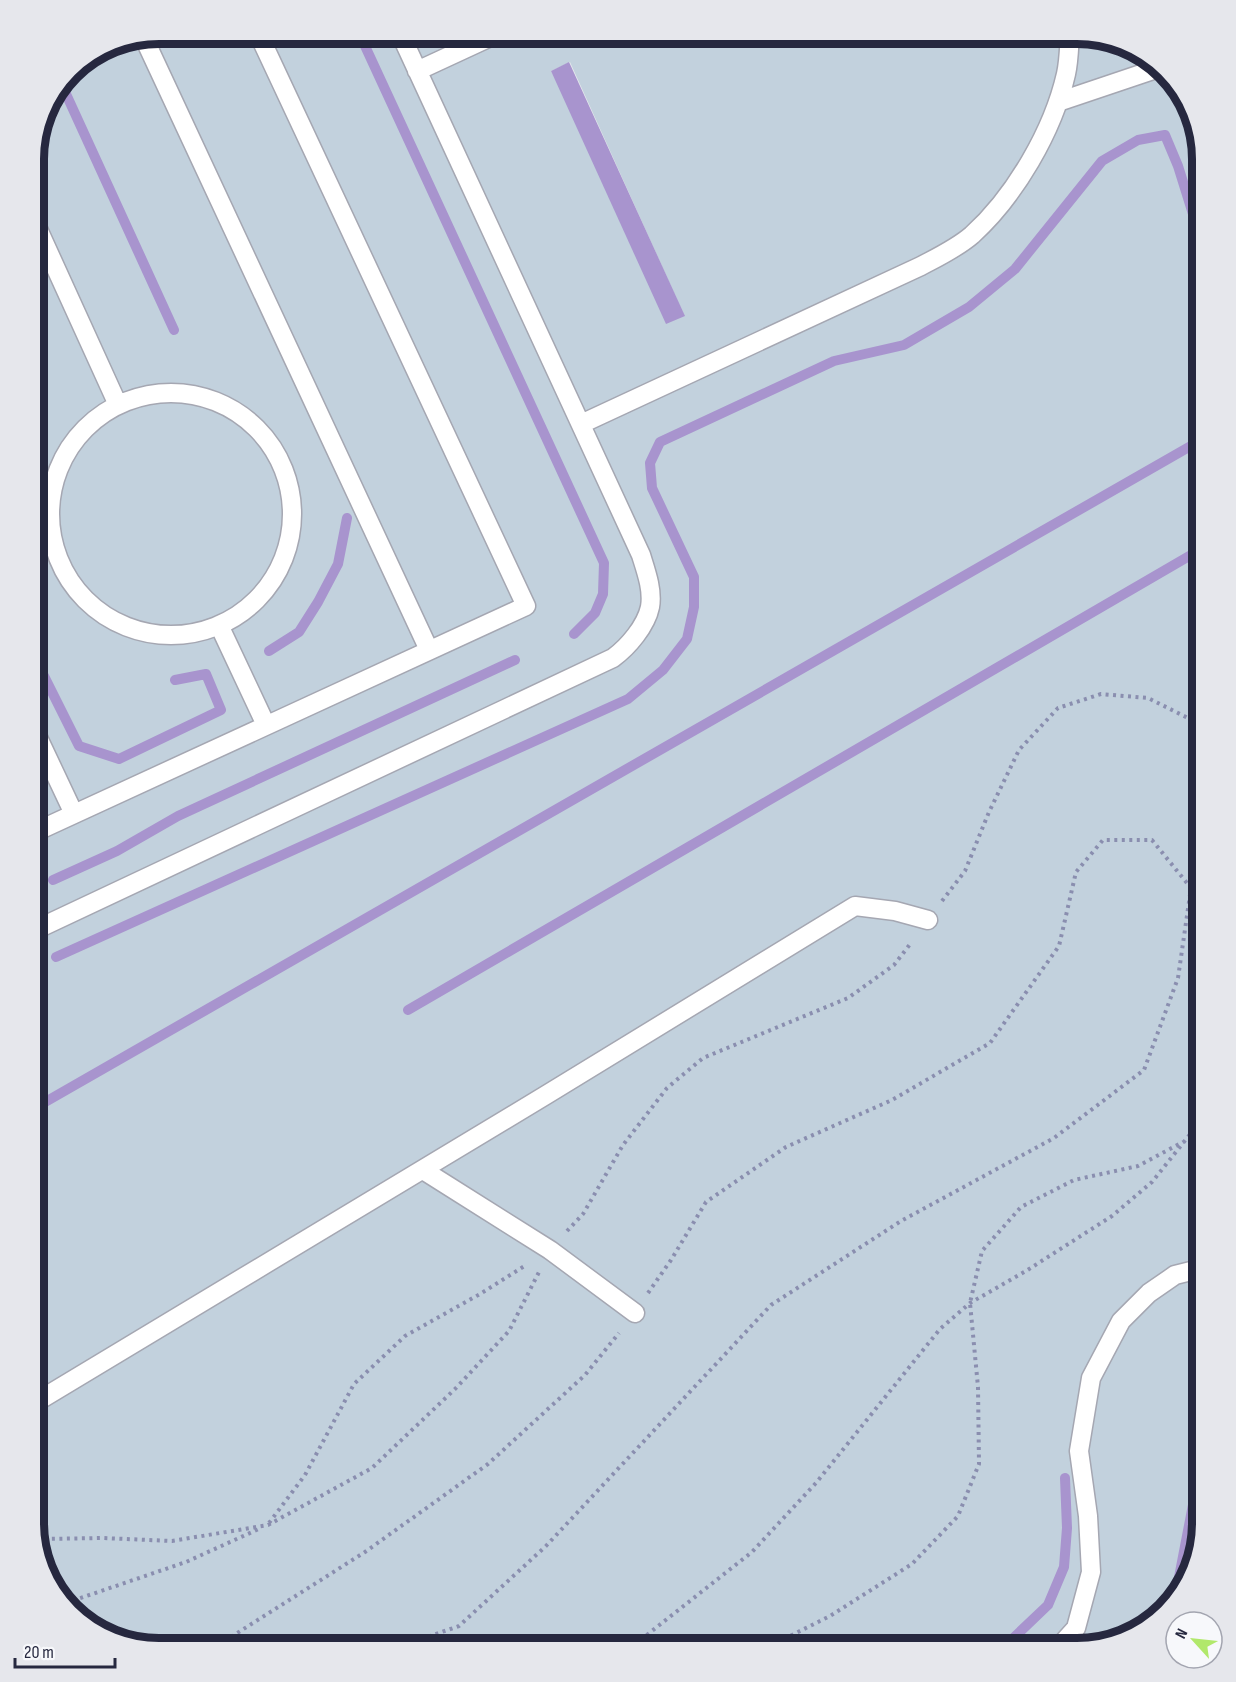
<svg xmlns="http://www.w3.org/2000/svg" width="1236" height="1682" font-family="'Sofia Sans Condensed',sans-serif">
  <style>
    .green { fill: #c2d1dd; fill-rule: evenodd }
    .water { fill: #a894ce }
    .lines { fill: none; stroke-linecap: round; stroke-linejoin: round }
    .stream { stroke: #a894ce; stroke-width: 10 }
    .minor-casing { stroke: #a5a7b2; stroke-width: 21 }
    .path { stroke: #8a8eaf; stroke-width: 4; stroke-dasharray: 3 4.5; stroke-linecap: butt }
    .minor { stroke: #fff; stroke-width: 18 }
    .rim { fill: none; stroke: #26283f; stroke-width: 8 }
  </style>
  <rect width="100%" height="100%" fill="#e7e9ee"/>
  <path class="green" d="M158,33H1085L1141,50L1186,95L1203,158V1524L1186,1586L1141,1632L1078,1649H151L95,1632L50,1587L33,1524V150L46,103L75,64L111,42ZM570,62L684,315V316L551,71Z"/>
  <path class="water" d="M569,62L685,316L666,324L551,71Z"/>
  <g class="lines">
    <path class="stream" d="M359,33L604,563L603,594L595,613L574,634
      M61,83L174,330
      M269,651L299,632L318,602L338,564L347,518
      M44,676L79,746L119,759L221,710L206,674L175,680
      M53,880L117,851L178,816L515,660
      M56,957L628,699L663,670L687,639L694,607V577L652,488L650,463L660,442L834,361L904,345L969,307L1015,269L1102,161L1138,140L1165,135L1178,166L1203,246
      M408,1010L1203,548
      M33,1109L1196,443
      M1175,1598L1203,1453
      M995,1649L1006,1645L1048,1605L1064,1567L1067,1528L1065,1478"/>
    <defs>
      <path id="minor" d="M143,36L429,650
        M417,71L499,33
        M1058,102L1159,68
        M33,218L118,405
        M50 514a121 121 0 1 1 242 0a121 121 0 1 1-242 0Z
        M581,424L921,266C938,257 957,248 972,235C1015,196 1053,131 1066,74C1069,61 1069,47 1070,33
        M219,625L266,725
        M33,727L74,814
        M33,833L526,606L258,33
        M33,931L613,658C628,647 646,626 650,607C653,590 646,571 641,555L400,33
        M423,1170L550,1250L635,1313
        M33,1404L546,1095L855,906L895,911L928,920
        M1057,1649L1076,1628L1091,1572L1088,1516L1079,1451L1091,1378L1121,1321L1149,1293L1175,1275L1203,1268"/>
    </defs>
    <use href="#minor" class="minor-casing"/>
    <path class="path" d="M942,901L965,871L989,812L1019,750L1058,708L1101,694L1148,698L1192,720L1203,731
      M567,1231L583,1214L623,1145L667,1088L703,1058L848,998L894,965L911,943
      M269,1523L305,1475L354,1384L405,1336L480,1294L526,1265
      M37,1540L41,1539L103,1538L172,1541L268,1525L372,1468L455,1389L509,1331L539,1272
      M66,1603L186,1562L261,1528
      M212,1649L365,1552L488,1464L585,1375L619,1333
      M393,1649L459,1626L546,1546L771,1305L901,1221L1054,1138L1144,1070L1178,978L1191,888L1152,840H1103L1076,872L1059,946L990,1043L892,1100L786,1147L706,1202L671,1260L648,1293
      M629,1649L752,1552L816,1483L940,1329L970,1303L1026,1271L1112,1216L1152,1182L1203,1118
      M764,1649L830,1616L912,1564L958,1516L979,1464L978,1387L970,1303L982,1251L1021,1207L1074,1180L1138,1166L1183,1142"/>
    <use href="#minor" class="minor"/>
  </g>
  <path d="M0 0H1236V1682H0ZM159 44H1077A115 115 0 0 1 1192 159V1523A115 115 0 0 1 1077 1638H159A115 115 0 0 1 44 1523V159A115 115 0 0 1 159 44Z" fill="#e6e7ec" fill-rule="evenodd"/>
  <path class="rim" d="M159 44H1077A115 115 0 0 1 1192 159V1523A115 115 0 0 1 1077 1638H159A115 115 0 0 1 44 1523V159A115 115 0 0 1 159 44Z"/>
  <g transform="translate(1194 1640) rotate(297)"><circle r="28" fill="#f7f8fb" stroke="#a3a5b0" stroke-width="1.5"/>
  <path d="M0-4.5L10 22L0 15L-10 22Z" fill="#b1e86b"/>
  <text y="-9" font-size="16" font-weight="bold" text-anchor="middle" fill="#26283f">N</text>
  </g>
  <path d="M15 1658v9h100v-9" fill="none" stroke="#26283f" stroke-width="3"/>
  <text x="24" y="1658" font-size="18" fill="#26283f" stroke="#f7f8fb" stroke-width="4.5" paint-order="stroke">20 m</text>
</svg>
